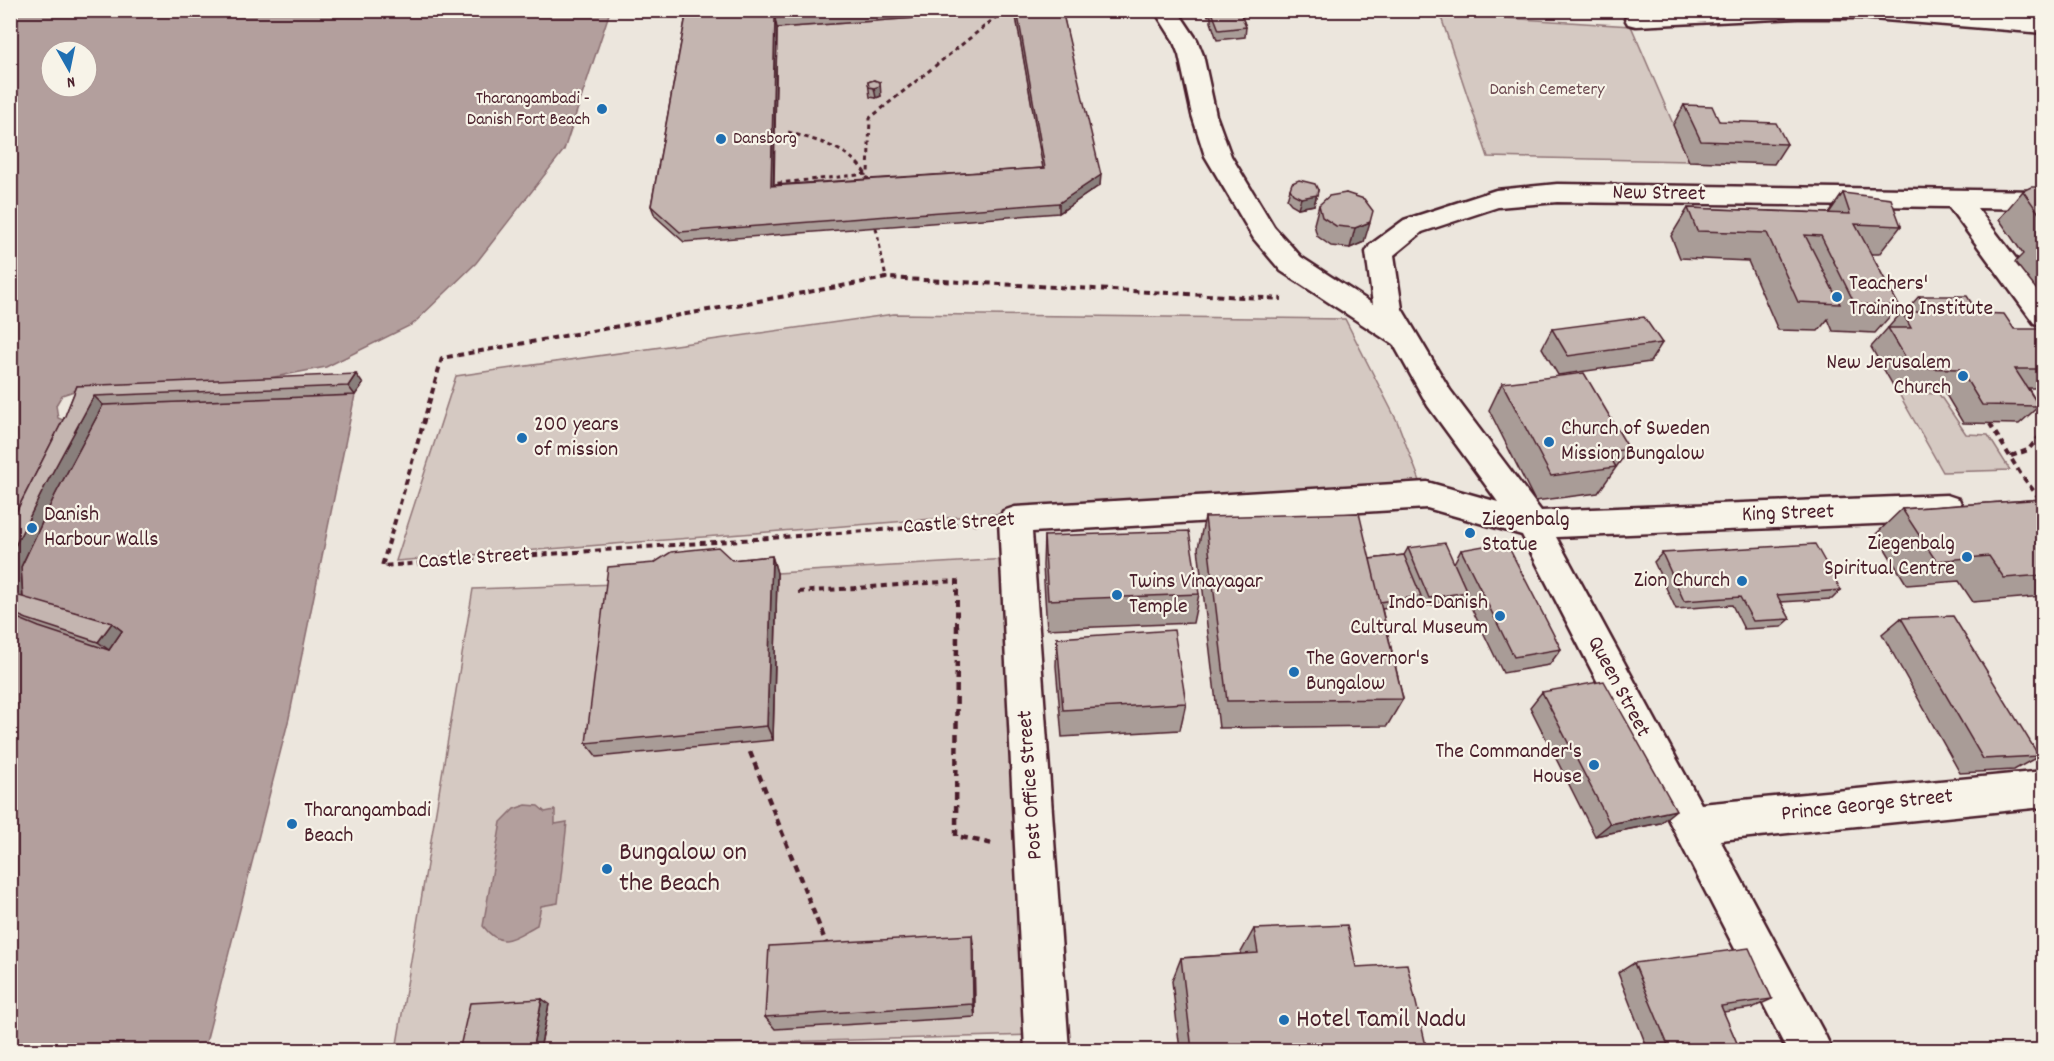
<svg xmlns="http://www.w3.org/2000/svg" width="2054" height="1061" font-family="Dekko,sans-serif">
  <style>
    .green { fill: #d5c9c2; stroke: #907476; stroke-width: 1.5 }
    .water { fill: #b39f9d; stroke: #896c6f; stroke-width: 1.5; fill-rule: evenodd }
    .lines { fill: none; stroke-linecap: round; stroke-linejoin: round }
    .minor-casing { stroke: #4a1f2b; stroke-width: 5 }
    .path-far2 { stroke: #4a1f2b; stroke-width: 3; stroke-dasharray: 4.5 4; stroke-linecap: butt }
    .path-far1 { stroke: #4a1f2b; stroke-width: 4; stroke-dasharray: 6 4.5; stroke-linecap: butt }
    .path { stroke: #4a1f2b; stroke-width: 4.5; stroke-dasharray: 7 5; stroke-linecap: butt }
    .minor { fill: #f7f3e8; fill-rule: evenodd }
    .wall { fill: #a99c97; stroke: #4a1f2b; stroke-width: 1.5; fill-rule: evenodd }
    .shaded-wall { fill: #897f7b; stroke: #4a1f2b; stroke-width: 1.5 }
    .building { fill: #c4b5b0; stroke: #4a1f2b; stroke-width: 1.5 }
    .poi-dot { fill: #1f6fb2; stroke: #f7f3e8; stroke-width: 2 }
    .labels { text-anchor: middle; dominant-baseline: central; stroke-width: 4.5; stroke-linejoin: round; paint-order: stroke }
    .far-park-label { font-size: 18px; fill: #6d4a51; stroke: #f7f3e8 }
    .far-poi-label { font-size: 18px; fill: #4a1f2b; stroke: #f7f3e8; text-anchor: end }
    .street-label { font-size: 22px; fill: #4a1f2b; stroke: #f7f3e8 }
    .poi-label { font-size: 22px; fill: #4a1f2b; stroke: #f7f3e8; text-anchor: start }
    .near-poi-label { font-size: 27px; fill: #4a1f2b; stroke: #f7f3e8; text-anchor: start }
  </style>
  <rect width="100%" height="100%" fill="#ece6dd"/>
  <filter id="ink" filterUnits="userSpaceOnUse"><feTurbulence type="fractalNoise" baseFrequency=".0167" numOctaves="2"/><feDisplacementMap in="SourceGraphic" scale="12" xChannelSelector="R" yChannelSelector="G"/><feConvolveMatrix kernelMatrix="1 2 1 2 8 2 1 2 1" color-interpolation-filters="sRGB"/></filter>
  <g filter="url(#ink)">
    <path class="green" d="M1015,11L1045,178L773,196L777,28Z
      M1440,14L1631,26L1689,161L1488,157Z
      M894,314L1345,319L1397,421L1420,481L396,561L456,376Z
      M1898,392L1939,394L1966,434L1988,435L2010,470L1943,472Z
      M1007,559L1031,1035L540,1049L548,1004L478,1008L469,1050H396L473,589L617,584L773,740L777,573Z"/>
    <path class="water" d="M10,11H610L564,150L476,263L413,324L326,367L269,378L80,389L62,395L56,405L58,418L75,425L103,405L355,395L289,718L204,1050H11ZM51,51H87V87H51Z
      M526,805L538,806L545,812L555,810V824L567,822L558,903L541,906L537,925C514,937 502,951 483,926L501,822L514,809Z"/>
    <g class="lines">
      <defs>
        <path id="minor" d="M1154,10H1177L1197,40L1203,55L1216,115L1231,156L1274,227L1301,257L1373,304L1366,252L1370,245L1404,220L1496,190L1557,184L2044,191V209L1977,208L2044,295V326L2034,323L1949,207L1557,202L1498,207L1422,232L1394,255L1402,309L1450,390L1541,511L1947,495L1959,499L1963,508L1959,517L1947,521L1556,537L1701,804L2044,771V807L1720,840L1825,1035L1832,1050H1787L1522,535L1427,508L1032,532L1069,1050H1025L999,520L1003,511L1015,507L1427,482L1498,502L1428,406L1394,345L1281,271L1254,239L1205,156L1192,115L1179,55L1173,40Z
          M1671,10H1937L2044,19V33L1860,18H1798L1636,26L1628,24L1625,19L1628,14Z"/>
      </defs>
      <use href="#minor" class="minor-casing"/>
      <path class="path-far2" d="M788,132C820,142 858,149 870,184
        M769,184L868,174L870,118L1005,10
        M876,228L886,278
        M883,278H895"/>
      <path class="path-far1" d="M1990,424L2020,473L2043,503
        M2011,456L2028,450L2044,431
        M978,523L382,566L442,358L886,278L1282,299
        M798,592L957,581V626"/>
      <path class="path" d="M957,625L956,836L993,844
        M750,752L826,943"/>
      <use href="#minor" class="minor"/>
    </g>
    <path class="wall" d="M687,10H1062L1100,185L1059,213L684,242L655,216L651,206ZM1015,11L1043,168L774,185L777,28Z
      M1206,10H1243V14H1241L1246,27L1245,37L1217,40L1211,22V16H1208Z
      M874,80L881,96L876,98L870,97L868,82Z
      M1684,105L1719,121L1787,144L1774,164L1689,161L1673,125Z
      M2043,187V298L2015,262L2023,254L1999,219L2023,191Z
      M1290,189L1318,190L1314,205L1298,208L1291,204L1287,199Z
      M1346,193L1364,242L1350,248L1331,246L1317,236L1314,224L1319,205Z
      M1843,193L1901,226L1879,254H1871L1899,306L1875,333L1833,331L1828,319L1818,331L1778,330L1748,261L1680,258L1671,236L1688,208L1829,213Z
      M1919,296L1978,313L2014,329L2043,337V388H2028L2039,406L2019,424L1963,423L1942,388L1894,387L1871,347L1902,312H1905Z
      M1552,329L1662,343L1650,362L1558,375L1542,348Z
      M1502,383L1629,449L1598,493L1535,501L1489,410Z
      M363,384L355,395L103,405L55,495L21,567L23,598L112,623L122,631L109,650L39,627L10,615V524L65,416L77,386Z
      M2043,499V596L1973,602L1959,581L1907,585L1876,534L1902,509Z
      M1205,517L1370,559L1404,555L1408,548L1454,563L1461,550L1561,649L1549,665L1503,673L1465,595L1462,600L1425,606L1421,598L1417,605L1382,609L1403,699L1387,726L1219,728L1198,548Z
      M1044,536L1199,594L1193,623L1047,629L1043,566Z
      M1662,553L1841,590L1832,599L1781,602L1790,619L1781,627L1744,629L1732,605L1676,609L1654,562Z
      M772,556L777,573L773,740L597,757L586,743L654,563L732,560Z
      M1901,618L2039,756L2014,770L1960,773L1882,634Z
      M1057,638L1186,703L1180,730L1062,737L1056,666Z
      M1542,692L1660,823L1595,836L1530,707Z
      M1254,929L1356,967L1427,1050H1180L1172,981L1181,958L1240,954Z
      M974,950L975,1017L775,1029L765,1017Z
      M1634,963L1772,999L1752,1008L1723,1012L1740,1050H1648L1618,973Z
      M542,999L549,1004L540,1049L467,1050L460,1047Z"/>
    <path class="shaded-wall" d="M775,18L777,28L773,196L771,186Z
      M880,82L881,96L876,98L874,88Z
      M1101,175L1100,185L1059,213V203Z
      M1318,190L1314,205L1298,208L1301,198Z
      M1370,222L1364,242L1350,248L1355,228Z
      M356,374L363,384L355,395L348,386Z
      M94,396L103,405L55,495L21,567L23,603L12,594L10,556L45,486Z
      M772,556L777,573L773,740L767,726Z
      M112,623L122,631L109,650L98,642Z
      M1676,810L1660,823L1595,836L1610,824Z
      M972,935L974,950L975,1017L973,1004Z
      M542,999L549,1004L540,1049L533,1045Z"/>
    <path class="building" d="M687,10H882L775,18L771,186L1045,168L1017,10H1062L1101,175L1059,203L680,232L651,206Z
      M1239,10L1246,27L1219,30L1212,12Z
      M874,80L880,82V86L874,88L869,87L868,82Z
      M1684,105L1712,106L1719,121L1776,123L1787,144L1701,141Z
      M1299,180L1315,184L1318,190L1317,195L1301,198L1293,194L1290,189L1292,183Z
      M2031,187H2043V219L2023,191Z
      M1346,193L1364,199L1373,211L1370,222L1355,228L1336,226L1322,217L1319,205L1329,196Z
      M1843,193L1891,199L1901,226L1855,224L1899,306L1855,304L1821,236L1805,235L1840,304L1798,302L1767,233L1697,231L1688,208L1850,214Z
      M1919,296H1967L1978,313L2004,314L2014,329H2038L2043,337V369H2015L2039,406L1982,405L1960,369L1912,368L1888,328H1911L1902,312H1928Z
      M1644,317L1662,343L1568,356L1552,329Z
      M1584,373L1629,449L1607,452L1616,467L1551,476L1502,383Z
      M356,374L348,386L94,396L45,486L10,556V524L65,416L77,386Z
      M2043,499V575L2004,578L1989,556L1936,561L1902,509Z
      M1359,513L1403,699L1227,701L1205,517Z
      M1189,531L1199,594L1048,600L1044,536Z
      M1506,542L1561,649L1514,657L1461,550Z
      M1445,543L1467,592L1429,598L1408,548Z
      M1815,544L1841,590L1777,595L1790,619L1753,621L1740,597L1684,601L1662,553Z
      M718,547L732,560L772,556L767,726L586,743L608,567L654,563L671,552Z
      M1404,555L1421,596L1380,602L1370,559Z
      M10,574L12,594L112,623L98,642L27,619L10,612Z
      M1953,616L2039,756L1983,759L1901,618Z
      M1174,630L1186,703L1063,710L1057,638Z
      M1604,681L1676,810L1610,824L1542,692Z
      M1347,925L1356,967L1407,964L1427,1050H1192L1181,958L1258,953L1254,929Z
      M972,935L973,1004L765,1017L769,946Z
      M1749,948L1772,999L1721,1006L1740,1050H1670L1634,963Z
      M542,999L533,1045L460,1047L470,1003Z"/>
  </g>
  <g class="poi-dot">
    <circle cx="602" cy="109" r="6"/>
    <circle cx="721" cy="139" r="6"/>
    <circle cx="1837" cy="297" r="6"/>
    <circle cx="1963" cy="376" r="6"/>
    <circle cx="522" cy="438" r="6"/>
    <circle cx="1549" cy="442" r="6"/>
    <circle cx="32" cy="528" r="6"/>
    <circle cx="1470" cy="533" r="6"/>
    <circle cx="1967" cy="557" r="6"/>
    <circle cx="1742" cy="581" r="6"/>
    <circle cx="1117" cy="595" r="6"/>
    <circle cx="1500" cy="616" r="6"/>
    <circle cx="1294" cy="672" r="6"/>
    <circle cx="1594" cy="765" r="6"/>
    <circle cx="292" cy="824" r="6"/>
    <circle cx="607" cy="869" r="6"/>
    <circle cx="1284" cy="1020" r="6"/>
  </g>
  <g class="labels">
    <g class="far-park-label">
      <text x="1547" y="90">Danish Cemetery</text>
    </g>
    <g class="far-poi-label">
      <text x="590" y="99">Tharangambadi -<tspan x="590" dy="21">Danish Fort Beach</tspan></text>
      <text x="733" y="139" text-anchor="start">Dansborg</text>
    </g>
    <g class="street-label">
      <text transform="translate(1659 194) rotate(1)">New Street</text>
      <text transform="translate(1788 514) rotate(-2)">King Street</text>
      <text transform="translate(959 524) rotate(-4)">Castle Street</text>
      <text transform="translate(474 559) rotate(-4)">Castle Street</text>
      <text transform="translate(1618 687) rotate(62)">Queen Street</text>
      <text transform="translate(1031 785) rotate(-94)">Post Office Street</text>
      <text transform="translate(1867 806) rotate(-6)">Prince George Street</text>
    </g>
    <g class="poi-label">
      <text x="1849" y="284">Teachers'<tspan x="1849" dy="25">Training Institute</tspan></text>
      <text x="1951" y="363" text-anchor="end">New Jerusalem<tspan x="1951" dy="25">Church</tspan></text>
      <text x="534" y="425">200 years<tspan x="534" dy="25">of mission</tspan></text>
      <text x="1561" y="429">Church of Sweden<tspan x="1561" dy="25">Mission Bungalow</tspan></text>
      <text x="44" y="515">Danish<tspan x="44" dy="25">Harbour Walls</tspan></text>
      <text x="1482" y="520">Ziegenbalg<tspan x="1482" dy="25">Statue</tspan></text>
      <text x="1955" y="544" text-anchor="end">Ziegenbalg<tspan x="1955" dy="25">Spiritual Centre</tspan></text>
      <text x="1730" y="581" text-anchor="end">Zion Church</text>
      <text x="1129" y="582">Twins Vinayagar<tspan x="1129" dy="25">Temple</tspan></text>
      <text x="1488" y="603" text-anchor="end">Indo-Danish<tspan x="1488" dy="25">Cultural Museum</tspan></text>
      <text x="1306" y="659">The Governor's<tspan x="1306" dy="25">Bungalow</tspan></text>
      <text x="1582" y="752" text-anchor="end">The Commander's<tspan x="1582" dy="25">House</tspan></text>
      <text x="304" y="811">Tharangambadi<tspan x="304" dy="25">Beach</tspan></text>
    </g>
    <g class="near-poi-label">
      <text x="619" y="853">Bungalow on<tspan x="619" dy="31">the Beach</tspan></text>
      <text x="1296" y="1020">Hotel Tamil Nadu</text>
    </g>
  </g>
  <rect width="2054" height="1061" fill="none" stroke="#f7f3e8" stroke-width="36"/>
  <rect x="18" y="18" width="2018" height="1025" fill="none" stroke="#4a1f2b" stroke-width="2" filter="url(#ink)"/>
  <g transform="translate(69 69) rotate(171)"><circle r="28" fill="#f7f3e8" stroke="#b29e9c" stroke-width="1.5"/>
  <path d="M0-4.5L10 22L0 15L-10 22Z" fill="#1f6fb2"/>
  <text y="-9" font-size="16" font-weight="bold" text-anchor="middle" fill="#4a1f2b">N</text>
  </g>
</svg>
